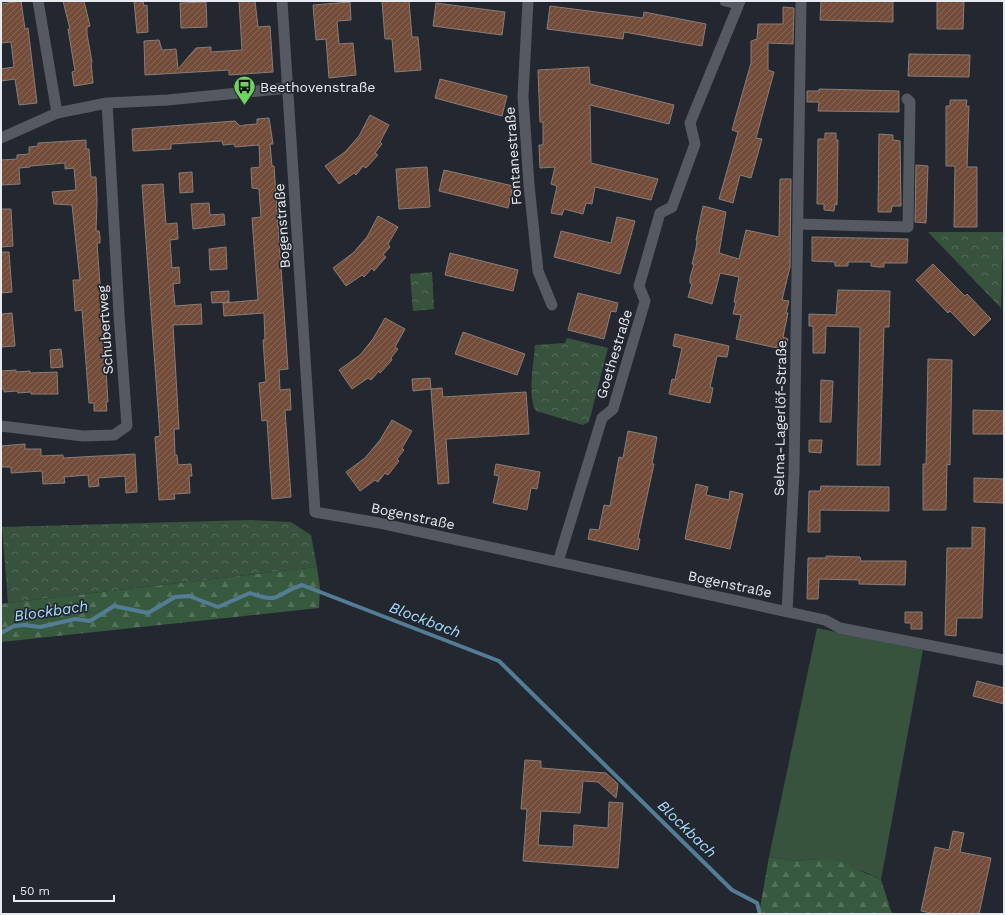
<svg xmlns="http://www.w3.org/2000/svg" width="1005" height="915" font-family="'Work Sans',sans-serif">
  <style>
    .grass { fill: #37523d }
    .forest { fill: url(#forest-firs) }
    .park { fill: url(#park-crowns) }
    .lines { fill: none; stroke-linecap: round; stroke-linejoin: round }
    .stream { stroke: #537d95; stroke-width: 4 }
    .building { fill: url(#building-hatch); stroke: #887d77 }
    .minor { stroke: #545962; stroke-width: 11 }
    .labels { text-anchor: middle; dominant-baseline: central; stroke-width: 3.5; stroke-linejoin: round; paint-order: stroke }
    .poi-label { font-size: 14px; fill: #e7eaef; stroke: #232830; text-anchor: start }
    .street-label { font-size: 14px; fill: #e7eaef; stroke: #232830 }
    .water-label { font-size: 15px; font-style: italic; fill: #a6ddfd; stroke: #232830 }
  </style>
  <defs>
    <pattern id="forest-firs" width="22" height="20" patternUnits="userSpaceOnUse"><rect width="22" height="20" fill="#375a3f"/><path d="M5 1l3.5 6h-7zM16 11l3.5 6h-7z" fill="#54725b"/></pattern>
    <pattern id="park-crowns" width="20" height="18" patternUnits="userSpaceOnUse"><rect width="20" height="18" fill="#37523d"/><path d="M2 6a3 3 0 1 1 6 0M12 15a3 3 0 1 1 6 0" fill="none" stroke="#546b59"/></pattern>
    <pattern id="building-hatch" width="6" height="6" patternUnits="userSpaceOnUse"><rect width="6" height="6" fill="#734c3a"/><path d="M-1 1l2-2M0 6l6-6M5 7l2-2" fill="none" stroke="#876657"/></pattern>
  </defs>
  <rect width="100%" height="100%" fill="#232830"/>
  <path class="grass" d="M817,628L923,650L881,880L865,872L820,859L796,861L769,857Z"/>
  <path class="forest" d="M317,567L320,588L319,608L1,642V604L8,603Z
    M769,857L796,861L820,859L836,860L881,880L892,914H759Z"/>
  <path class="park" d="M928,232H1003L1001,308Z
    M432,272L434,309L413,311L410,274Z
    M567,338L608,348L589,422L583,425L536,411C527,398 534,361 535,345L565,343Z
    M251,520L291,522L311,535L317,567L8,603L2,527Z"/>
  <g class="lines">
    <path class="stream" d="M1,633L14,626L24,625L40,627L75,619L90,621L114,606L148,613L175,597L189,596L218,607L250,593C282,605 275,593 302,585L499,661L732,890L757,903L760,914"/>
  </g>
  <path class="building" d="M21,1L25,29L28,28L37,103L19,105L15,79L1,81V69L14,67L11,42L1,43V4Z
    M63,1H84L90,26L87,27V34L92,62H91L93,83L74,86L72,72L75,71L68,29H70Z
    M134,1H143L144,6L147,5L148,32L137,33Z
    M239,1H255L258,27L270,26L273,72L229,75V70L145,75L144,41L159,40L162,50L176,49L178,69L196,48L211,47V52L242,50Z
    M382,1H409L412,37H418L421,70L395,72L392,39H385Z
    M821,1H893V22L820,20Z
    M937,1H964L963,29H937Z
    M206,2L207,27L181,28L180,3Z
    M350,2L351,20L337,21L339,44L353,43L356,75L329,78L326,39L316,40L313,5Z
    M436,3L505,12L502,35L433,26Z
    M550,6L643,18L644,12L706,24L702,46L624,32L623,39L547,29Z
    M783,7L794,8L793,44L768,43V70L774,72L756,138L762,139L751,178L740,175L733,203L719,199L738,132L732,130L751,63V41L757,39L758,24H783Z
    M909,54L970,55L969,77L908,76Z
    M589,67L590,84L674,105L669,124L590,105L591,163L658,179L651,200L595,187L592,204L586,203L583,214L564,209L562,215L551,213L557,186L551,184L555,167L540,168L539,145H543V122H540L538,70Z
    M440,79L507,96L502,116L435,98Z
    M819,89L899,91V112L818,111L819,102H807V91H819Z
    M950,100H967L966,106H969L967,167H977V227H954L955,166H946V106H950Z
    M370,115L389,125L380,142L382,144L375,153L378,155L366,168L363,166L356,175L354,173L339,184L325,166L345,152L359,136Z
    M269,118L273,144H270L272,166H274L288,369L279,370L280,390L290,389L291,410H285L291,497L272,499L267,420L262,421L259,383L266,382L263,340H265L264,313L224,316L223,303L258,300L252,218L261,217L259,189L252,188L251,168L260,167L259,145L235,147L234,144L223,145L222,141L171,144V149L133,151L132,129L235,121L240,126L245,125L257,124V119Z
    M825,133H836V140H838L837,205L835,204L834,211L824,210V204H817L818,139H825Z
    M879,134L893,135V140L900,141L901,206H892L891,212H878Z
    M86,140V149H89L91,177H96L97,202L96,231H99L100,237V243H97L105,354L108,402H106L107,411H94V403H89L82,310L75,311L73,280H80L72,205L54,204L52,192L76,190L74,168L65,169V163L30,166V167L19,168L20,184L1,185V160L17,159V155L29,154V147L38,146V143Z
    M916,165L928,166L926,223L915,222Z
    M427,167L430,207L399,209L396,169Z
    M444,170L513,186L508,208L439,191Z
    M192,172L193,192L180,193L179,173Z
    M780,179H791L790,267L782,300L789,301L786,313H788L783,337L788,339L786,350L736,339L741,315L733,314L736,302H734L739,277L720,273L712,304L688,297L692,284L690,283V278L694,264H692L696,248L697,240H696L703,206L726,212L719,253L739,259L746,230L779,237Z
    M163,184L166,224L177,223L178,239L170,240L172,268L179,267L180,283L173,284L175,306L201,304L202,324L173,325L179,429H174L175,455H177L178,465L191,464L192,476H189L190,493L174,494L175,499L159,500L155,437L160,436L142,185Z
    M209,203L210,215L224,214L225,225L193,229L191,204Z
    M1,209H11L13,246L1,247Z
    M378,216L398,227L388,244L390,247L383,255L386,257L374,271L372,268L364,277L362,275L346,286L333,268L353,253L367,237Z
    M617,217L635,221L620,274L554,257L561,231L611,243Z
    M812,237L908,239L907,263H884V267H878L871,266V262H848V266H835V262L812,261Z
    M226,247L227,269L210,270L209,249Z
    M1,252H9L12,292L1,293Z
    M450,253L518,270L513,291L445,275Z
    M933,264L965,296L967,294L991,319L974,336L950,311L948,313L916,280Z
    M838,290L890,291L889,327H884L880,465H857L860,327L826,326L825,353H813V326H809V314L836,315Z
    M229,291V302L212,303L211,292Z
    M578,293L618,303L616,312L611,311L604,339L568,330Z
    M12,313L15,346L1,347V314Z
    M385,318L405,329L395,347L398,349L391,358L392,360L380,373L379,371L371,380L368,378L352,389L339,370L360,355L373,339Z
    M463,332L525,354L517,375L455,354Z
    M675,334L729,346L727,357L717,356L710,387L713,388L710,403L669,394L672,379L675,380L682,348L673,346Z
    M61,349L63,367L51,368L50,350Z
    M928,359L952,360L950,465L947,464L946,510H923V464H926Z
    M16,370V372L30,371V373L57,372L58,394H31V392L18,393L17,391L4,392V389H1V371Z
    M430,378L431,389L413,391L412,379Z
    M821,380L833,381L831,422H820Z
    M442,388L443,397L526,392L529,434L446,439L449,483L438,484L431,389Z
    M973,410L1004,411V434H973Z
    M392,420L412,431L402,448L404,450L397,459L399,461L388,475L385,473L378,482L375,480L360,491L346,472L365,458L380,440Z
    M628,431L657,437L652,464H654L638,538L640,539L638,550L588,539L590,529L599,530L604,505L610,506L619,457L623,458Z
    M809,440H822L821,453L809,452Z
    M25,444V449H41V456L63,455V458L135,454L137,492L126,493L125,476L98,478L99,486L89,487L88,475L64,477L65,483L43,484L42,471L11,473V467H1V446Z
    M496,464L540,472L537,489L531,488L527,510L493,503L499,476L494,475Z
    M974,478L1004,479V503L974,502Z
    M696,484L708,487L706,495L729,500L730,491L743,494L730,549L685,539Z
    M821,486L889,487V511L820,510V532H808L809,491H820Z
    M972,527L985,528L982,618H957L956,636L945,635L947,548H972Z
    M826,556L860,557L861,561H906L905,585L859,584V580L819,579L818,599H807L808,558H826Z
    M905,612H922V629H911V623H905Z
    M977,681L1004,688V704L973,696Z
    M525,760L541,761V768L606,773L618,784L616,798L598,782L583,781L580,813L541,811L538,845L573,847L574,825L608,828L609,802L623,803L618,868L523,861L527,809H521Z
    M953,831L964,833L960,852L991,858L979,914H936L921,911L935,847L949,850Z"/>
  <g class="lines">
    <path class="minor" d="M38,1L57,113
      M282,1L315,512L379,523L825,620L840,628L1004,660
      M528,1L523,96L529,185L538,271L552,305
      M725,1L738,4
      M1,138L57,113L107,103L168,100L288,88
      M798,224L908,227L910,102L907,99
      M1,426L83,436L114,435L127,426L119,314L107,103
      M558,562L602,418L613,409L645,301L639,286L660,213L672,207L695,144L690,123L740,1
      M787,612L794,473L801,1"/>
  </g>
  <defs>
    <symbol id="bus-pin" viewBox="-11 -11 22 30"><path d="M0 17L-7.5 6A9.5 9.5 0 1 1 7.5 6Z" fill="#6fd360" stroke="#232830"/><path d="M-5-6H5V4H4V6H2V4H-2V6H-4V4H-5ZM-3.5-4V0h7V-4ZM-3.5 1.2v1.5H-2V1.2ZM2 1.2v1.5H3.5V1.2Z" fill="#111"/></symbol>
  </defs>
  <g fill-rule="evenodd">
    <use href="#bus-pin" x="232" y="74" width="25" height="34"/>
  </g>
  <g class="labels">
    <g class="poi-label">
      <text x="260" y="87">Beethovenstraße</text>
    </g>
    <g class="street-label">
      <text transform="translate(513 156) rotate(-94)">Fontanestraße</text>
      <text transform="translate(282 226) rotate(-94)">Bogenstraße</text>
      <text transform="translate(105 330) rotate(-94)">Schubertweg</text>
      <text transform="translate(614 354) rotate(-73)">Goethestraße</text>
      <text transform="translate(780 418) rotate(-89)">Selma-Lagerlöf-Straße</text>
      <text transform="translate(413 516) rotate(12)">Bogenstraße</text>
      <text transform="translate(730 584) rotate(12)">Bogenstraße</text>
    </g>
    <g class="water-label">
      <text transform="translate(51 611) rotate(-8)">Blockbach</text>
      <text transform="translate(425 620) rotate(21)">Blockbach</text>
      <text transform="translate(687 829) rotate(44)">Blockbach</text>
    </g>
  </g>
  <rect width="1005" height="915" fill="none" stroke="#e7eaef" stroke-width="4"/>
  <path d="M14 895v6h100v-6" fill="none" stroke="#e7eaef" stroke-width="2"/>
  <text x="20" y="895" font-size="12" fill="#e7eaef" stroke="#232830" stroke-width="3" paint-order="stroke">50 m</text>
</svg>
